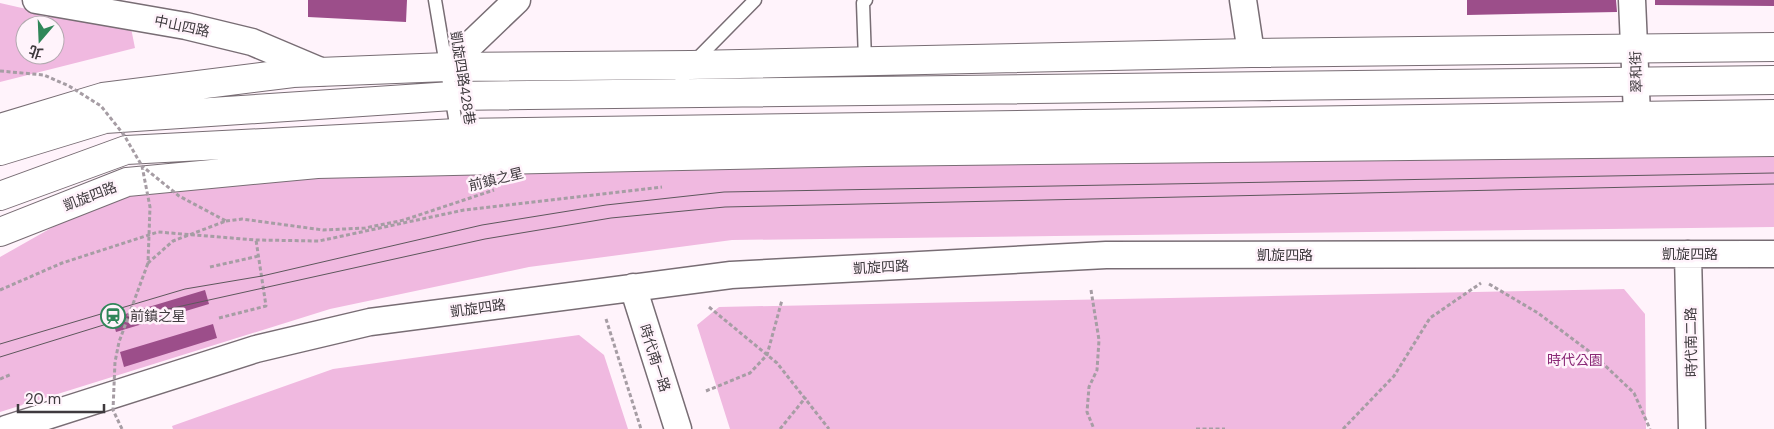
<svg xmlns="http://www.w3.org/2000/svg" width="1774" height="429" font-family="'DM Sans','Noto Sans TC',sans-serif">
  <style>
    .green { fill: #f0b9e0; fill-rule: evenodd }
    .building { fill: #9c4e8a }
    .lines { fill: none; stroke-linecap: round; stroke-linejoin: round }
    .lane-casing { stroke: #786d74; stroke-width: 15 }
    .street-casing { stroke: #786d74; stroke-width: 29 }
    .secondary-casing { stroke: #786d74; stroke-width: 30 }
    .path { stroke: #a69da4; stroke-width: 3; stroke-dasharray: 4 2.5; stroke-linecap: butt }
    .lane { stroke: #fff; stroke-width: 12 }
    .street { stroke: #fff; stroke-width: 26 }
    .secondary { stroke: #fff; stroke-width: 28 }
    .tram { stroke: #5d575c; stroke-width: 1 }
    .path-bridge { stroke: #a69da4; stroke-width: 3; stroke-dasharray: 4 2.5; stroke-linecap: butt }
    .labels { text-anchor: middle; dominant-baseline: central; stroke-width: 5; stroke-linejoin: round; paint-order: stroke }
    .street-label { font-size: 14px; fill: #3f3a3e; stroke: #fff3fb }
    .poi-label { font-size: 14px; fill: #3f3a3e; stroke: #fff3fb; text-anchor: start }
    .park-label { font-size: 14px; fill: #8a2977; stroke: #fff3fb }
  </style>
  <rect width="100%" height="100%" fill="#fff3fb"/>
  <path class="green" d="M0,3L57,16L131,28L135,48L0,82ZM25,25H55V55H25Z
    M1774,149V227L732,240L529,267L330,309L0,412V257L83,210L133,194L316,177L459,175L720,165Z
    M1624,289L1645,314L1646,429H730L697,325L719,307Z
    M579,335L604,355L628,429H173L172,426L333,369Z"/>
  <path class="building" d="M308,0H407L406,22L308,17Z
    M1467,0H1616L1617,12L1467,15Z
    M1655,0H1774V6L1655,5Z
    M205,290L209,304L116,332L112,318Z
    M213,324L217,338L124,367L120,352Z"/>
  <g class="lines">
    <defs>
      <path id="lane" d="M435,0L458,136
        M865,60L863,3L866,0
        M675,92L691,65L755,0"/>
      <path id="street" d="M36,0L186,26L252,42L323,72
        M1243,0L1251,53
        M1632,0L1638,137
        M447,67L517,0
        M1688,254L1692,429
        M633,287L678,429
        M6,429L256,349L370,322L731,275L1106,255L1774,254"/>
      <path id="secondary" d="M0,128L103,97L293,73L447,67L691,65L1251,53L1774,47
        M0,151L105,119L452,96L1774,80
        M0,196L126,150L457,133L1774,114
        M0,232L127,182L317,164L868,152L1774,142"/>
    </defs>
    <use href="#lane" class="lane-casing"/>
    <use href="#street" class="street-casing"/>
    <use href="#secondary" class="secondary-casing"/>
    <path class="path" d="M226,221L242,219L323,230L365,228L404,220L494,190
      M210,267L259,256
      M1489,284L1538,313L1594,355L1634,393L1650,429
      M0,290L62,263L158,232L256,240L319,241L464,210L662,187
      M1091,290L1099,340L1097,370L1089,387L1087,412L1094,429
      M709,307L777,363L829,429
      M219,318L266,306L256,240
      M606,319L641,429
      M0,379L12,374
      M706,391L750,373L767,355L782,300
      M780,429L806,397
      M1196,429H1225
      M1343,429L1394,376L1430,318L1481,283"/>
    <use href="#lane" class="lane"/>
    <use href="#street" class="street"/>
    <use href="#secondary" class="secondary"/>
    <path class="tram" d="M0,344L185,289L262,276L482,225L606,205L724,192L1774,173
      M0,357L123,319L485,239L611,218L725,207L1774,184"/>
    <path class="path-bridge" d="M0,71L44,75L69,86L101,106L124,135L142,166L150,207L148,263L173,241L226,221L179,196L142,166
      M122,429L113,410L115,362L119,342L148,263"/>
  </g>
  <defs>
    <symbol id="station-ring" viewBox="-11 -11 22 22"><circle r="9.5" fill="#fff3fb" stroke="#308659" stroke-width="1.5"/><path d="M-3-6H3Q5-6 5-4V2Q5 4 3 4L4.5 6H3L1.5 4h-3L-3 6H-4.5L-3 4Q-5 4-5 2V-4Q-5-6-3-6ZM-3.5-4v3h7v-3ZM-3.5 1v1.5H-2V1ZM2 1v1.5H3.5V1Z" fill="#308659"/></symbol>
  </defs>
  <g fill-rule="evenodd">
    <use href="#station-ring" x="99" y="302" width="28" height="28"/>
  </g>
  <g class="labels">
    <g class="street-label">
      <text transform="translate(182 26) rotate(12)">中山四路</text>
      <text transform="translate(1636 72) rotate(-92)">翠和街</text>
      <text transform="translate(463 78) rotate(81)">凱旋四路428巷</text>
      <text transform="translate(496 179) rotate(-14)">前鎮之星</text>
      <text transform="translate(90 196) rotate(-21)">凱旋四路</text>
      <text x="1690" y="254">凱旋四路</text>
      <text x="1285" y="255">凱旋四路</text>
      <text transform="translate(881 267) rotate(-3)">凱旋四路</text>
      <text transform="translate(478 308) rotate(-8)">凱旋四路</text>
      <text transform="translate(1691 342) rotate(-91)">時代南二路</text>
      <text transform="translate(655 358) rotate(72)">時代南一路</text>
    </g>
    <g class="poi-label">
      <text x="130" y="316">前鎮之星</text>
    </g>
    <g class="park-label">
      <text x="1575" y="360">時代公園</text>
    </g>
  </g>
  <g transform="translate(40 40) rotate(199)"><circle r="24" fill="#fff3fb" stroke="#b2a9af"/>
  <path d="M0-4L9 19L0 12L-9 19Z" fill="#308659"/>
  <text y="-8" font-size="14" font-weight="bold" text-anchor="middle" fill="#3f3a3e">北</text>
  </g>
  <path d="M18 404v8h86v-8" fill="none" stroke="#3f3a3e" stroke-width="2.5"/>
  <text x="25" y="404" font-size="15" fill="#3f3a3e" stroke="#fff3fb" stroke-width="4" paint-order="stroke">20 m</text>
</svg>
